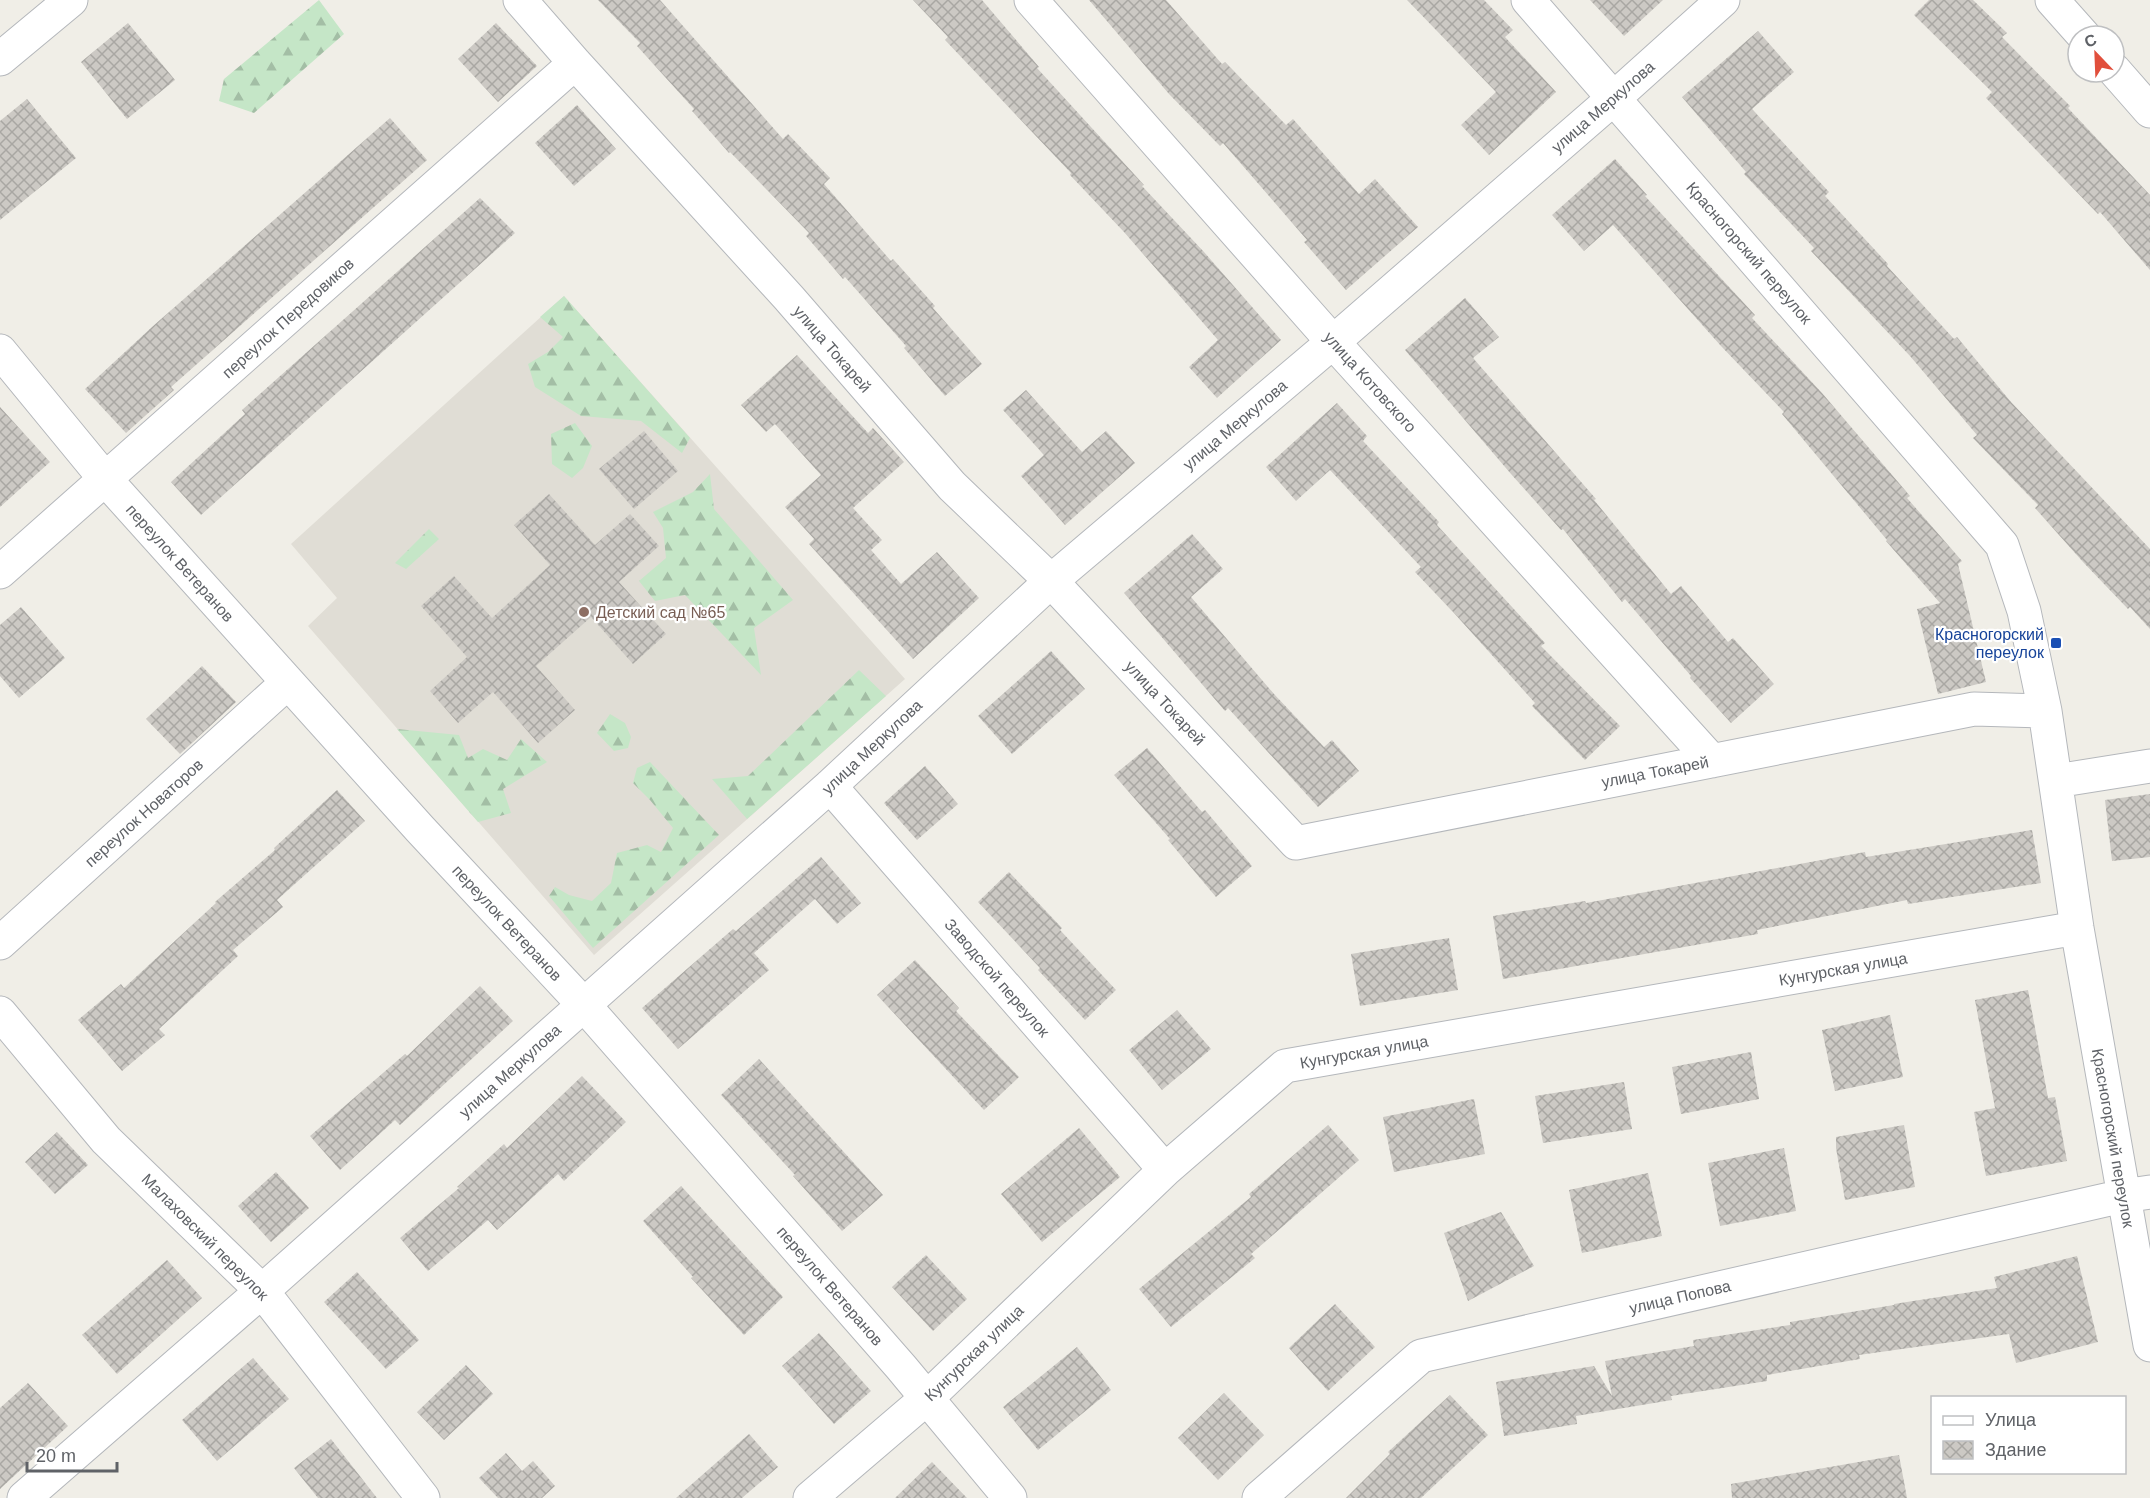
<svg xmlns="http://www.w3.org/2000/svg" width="2150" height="1498" font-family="Helvetica,sans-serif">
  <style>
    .education { fill: #e0ddd5 }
    .forest { fill: url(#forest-firs) }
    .building { fill: url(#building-cross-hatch) }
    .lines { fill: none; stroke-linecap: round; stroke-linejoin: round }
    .minor-casing { stroke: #b4b7bb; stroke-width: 35 }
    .minor { stroke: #fff; stroke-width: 33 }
    .education-dot { fill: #8d6e63; stroke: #fff; stroke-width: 2 }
    .transit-dot { fill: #1a4fb4; stroke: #fff; stroke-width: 2 }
    .labels { text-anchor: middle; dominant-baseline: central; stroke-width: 4.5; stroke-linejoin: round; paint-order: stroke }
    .street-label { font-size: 16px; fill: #5f6267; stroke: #fff }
    .education-label { font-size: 16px; fill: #785e54; stroke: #fff; text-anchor: start }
    .transit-label { font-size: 16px; fill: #164399; stroke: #fff; text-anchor: end }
  </style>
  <defs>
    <pattern id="forest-firs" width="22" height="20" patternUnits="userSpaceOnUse" patternTransform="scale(1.5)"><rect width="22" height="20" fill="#c5e6c7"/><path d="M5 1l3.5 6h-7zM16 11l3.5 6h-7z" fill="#a3bea5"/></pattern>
    <pattern id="building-cross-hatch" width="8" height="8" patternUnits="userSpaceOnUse" patternTransform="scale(1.5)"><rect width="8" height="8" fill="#ccc9c4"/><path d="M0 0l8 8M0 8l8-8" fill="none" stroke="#a9a7a3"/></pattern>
  </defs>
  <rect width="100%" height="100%" fill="#f0eee7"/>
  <path class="education" d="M564,296L905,679L594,955L308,626L337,598L291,544Z"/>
  <path class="forest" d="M319,0L344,34L254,113L219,101L224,79Z
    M564,296L690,438L682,453L641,421L581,416L535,387L528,364L548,352L563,337L540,317Z
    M575,423L592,446L583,468L572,478L552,464L551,434Z
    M710,474L714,509L793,600L754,628L761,675L685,595L655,601L639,581L666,558L663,528L653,512L693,492Z
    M429,529L439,539L406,569L395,563Z
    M859,670L886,696L747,819L712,779L748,776Z
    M610,714L625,723L631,737L628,748L614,751L597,733Z
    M397,729L459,735L468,758L483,749L507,760L521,739L547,762L503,789L511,813L478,822Z
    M650,762L719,835L593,948L549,896L555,887L569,895L592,901L611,883L617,853L647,845L661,852L673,828L650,800L633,783L637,768Z"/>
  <path class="building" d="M598,0H660L783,139L788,134L830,178L824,184L891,261L893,259L935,306L933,308L982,364L945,396L904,348L906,346L845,277L843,279L806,236L809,233L730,152L729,153L692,111L694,109L637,46L640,43Z
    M913,0H982L1039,67L1037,68L1144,185L1142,186L1204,252L1281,340L1217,398L1189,367L1218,340L1124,232L1070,175L1071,173L945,40L948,37Z
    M1089,0H1166L1222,64L1225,62L1286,125L1293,119L1359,194L1375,179L1418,227L1346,290L1304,242L1307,240L1223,143L1220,146L1169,94Z
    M1407,0H1484L1513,30L1505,37L1556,92L1489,155L1461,125L1496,92Z
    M1590,0H1663L1624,36Z
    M1929,0H1973L2007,33L2002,37L2070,106L2068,108L2150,195V270L2100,212L2098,214L1986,98L1992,92L1914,15Z
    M128,23L175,80L127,119L81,62Z
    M496,23L537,66L498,102L458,59Z
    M1758,31L1794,72L1752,109L1829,192L1825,196L1888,264L1887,266L1954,339L1957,337L2011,402L2150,549V629L2130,607L2128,609L2083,562L2035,508L2038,505L1973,438L1977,435L1910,356L1811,251L1814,248L1744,174L1746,172L1682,97Z
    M27,99L76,158L0,220V121Z
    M577,105L616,149L574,186L535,143Z
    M390,118L427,160L171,387L174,390L126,433L85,389L152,327Z
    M1615,159L1647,195L1645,196L1755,315L1752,318L1822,393L1910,496L1907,498L1962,561L1958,564L1986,682L1938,694L1917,609L1940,603L1886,541L1887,540L1782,414L1784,412L1721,346L1613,225L1584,251L1552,215Z
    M480,198L515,233L201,515L171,482L245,414L242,410Z
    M1465,298L1499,337L1473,358L1596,499L1594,500L1671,594L1681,586L1728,642L1733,638L1774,684L1731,723L1690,678L1691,676L1625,599L1622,602L1563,529L1561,530L1511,474L1405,350Z
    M797,355L868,433L873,428L904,462L853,508L882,540L871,550L901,584L937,552L979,598L913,659L809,544L814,539L785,507L821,475L775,424L766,432L741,405Z
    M1026,390L1082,452L1106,431L1135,463L1065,525L1021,476L1044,455L1003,410Z
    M1337,403L1367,436L1363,441L1439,522L1437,525L1545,643L1541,646L1620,726L1585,760L1532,706L1535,703L1454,613L1415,572L1421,567L1330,470L1296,501L1266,467Z
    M0,407L50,462L0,507Z
    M644,431L678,471L634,509L599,469Z
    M549,494L595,545L630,514L659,546L619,582L666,634L633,664L591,617L536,666L575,710L538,743L493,692L458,723L430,691L467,657L421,606L454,576L492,618L550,565L514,525Z
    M1192,534L1223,569L1191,597L1274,694L1324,747L1332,740L1359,771L1318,807L1228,708L1225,711L1124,593Z
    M21,607L65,658L19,698L0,676V625Z
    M1051,651L1085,689L1012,754L978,716Z
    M202,666L236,702L180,754L146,719Z
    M1147,748L1202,812L1205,810L1252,866L1216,897L1168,840L1170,839L1114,775Z
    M925,766L958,804L917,840L884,803Z
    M337,790L365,821L277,900L283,907L233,950L238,956L159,1029L165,1035L122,1071L78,1020L121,984L124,988L216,903L215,902L275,850L274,848Z
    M2150,794V857L2112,861L2105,800Z
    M2032,830L2041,883L1908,904L1907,900L1757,930L1758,934L1503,979L1493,916L1585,901L1586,903L1865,852L1866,857Z
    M821,857L861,903L837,924L815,899L754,953L769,970L678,1049L642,1008L733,929L736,931Z
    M1009,872L1062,928L1060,930L1116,990L1085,1020L1038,970L1040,968L978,902Z
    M1449,938L1458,990L1360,1006L1351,954Z
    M915,960L959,1008L956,1011L1019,1077L984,1110L877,995Z
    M480,986L513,1021L400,1125L395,1120L340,1170L310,1136L405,1054L407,1056Z
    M2028,990L2048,1098L2055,1097L2067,1161L1986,1176L1974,1112L1995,1108L1975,1000Z
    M1177,1010L1211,1049L1162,1090L1129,1050Z
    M1890,1015L1903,1077L1835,1091L1822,1030Z
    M1751,1052L1759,1099L1681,1114L1672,1067Z
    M759,1059L883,1195L842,1231L793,1176L795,1175L721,1095Z
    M582,1076L626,1122L564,1181L558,1174L497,1230L488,1220L428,1271L400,1238L459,1188L457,1187L504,1144L507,1148Z
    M1624,1082L1632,1129L1543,1143L1535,1096Z
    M1474,1099L1485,1154L1394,1172L1383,1117Z
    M1328,1125L1359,1160L1251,1254L1255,1258L1171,1327L1139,1289L1251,1197L1249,1194Z
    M1904,1125L1915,1187L1845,1200L1836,1148V1137Z
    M1079,1128L1120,1177L1042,1242L1001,1194Z
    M57,1132L88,1165L55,1194L25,1162Z
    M1784,1148L1796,1211L1720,1226L1708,1163Z
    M276,1172L309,1208L271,1242L238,1206Z
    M1648,1173L1662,1236L1582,1253L1569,1190Z
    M681,1186L783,1297L744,1335L691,1278L693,1277L643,1221Z
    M1501,1212L1534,1266L1468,1301L1444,1233Z
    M926,1255L967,1299L933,1331L892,1287Z
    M2077,1256L2098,1342L2016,1363L2009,1334L1859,1355L1860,1359L1767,1375V1381L1671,1396L1672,1400L1576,1416L1577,1424L1504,1436L1496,1382L1594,1366L1612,1396L1605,1361L1694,1346L1693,1340L1790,1325V1322L1894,1305V1304L1997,1288L1994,1277Z
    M167,1260L202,1298L117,1374L82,1335Z
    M357,1272L419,1340L386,1369L324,1302Z
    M1335,1304L1375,1347L1328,1391L1289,1348Z
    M819,1333L871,1391L834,1424L782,1366Z
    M1077,1347L1111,1390L1038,1450L1003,1407Z
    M253,1358L289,1399L217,1461L182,1420Z
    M466,1365L493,1394L444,1440L417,1412Z
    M28,1383L68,1426L0,1489V1408Z
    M1224,1393L1264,1435L1218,1480L1178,1438Z
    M1450,1395L1488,1435L1421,1498H1346L1390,1454L1388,1452Z
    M749,1434L778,1467L742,1498H676Z
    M331,1439L377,1498H318L294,1468Z
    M506,1453L522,1471L533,1461L555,1486L542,1498H498L479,1478Z
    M1899,1455L1907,1498H1732L1731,1484Z
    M932,1462L967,1498H895Z"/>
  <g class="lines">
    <defs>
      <path id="minor" d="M520,0L575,63L789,298L952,486L1051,581L1296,843L1974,709L2045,711
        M1031,0L1333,342L1712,761
        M1528,0L2002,545L2024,611L2045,711L2077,928L2150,1345
        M2052,0L2084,36
        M0,59L71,0
        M2114,70L2150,111
        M0,351L106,480L420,829L584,1005L901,1367L1010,1498
        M0,572L575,63
        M2056,781L2150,766
        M830,786L1165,1170
        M0,943L287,683
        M0,1013L106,1140L262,1291L423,1498
        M24,1498L262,1291L830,786L1051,581L1333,342L1614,98L1723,0
        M810,1498L927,1398L1165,1170L1285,1066L2077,928
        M1259,1498L1421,1356L2123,1196L2150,1192"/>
    </defs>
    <use href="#minor" class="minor-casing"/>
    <use href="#minor" class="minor"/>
  </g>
  <circle class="education-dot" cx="584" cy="612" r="6"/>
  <rect class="transit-dot" x="2050" y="637" width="12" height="12" rx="3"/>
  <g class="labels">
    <g class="street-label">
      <text transform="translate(1603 107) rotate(-41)">улица Меркулова</text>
      <text transform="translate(1749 253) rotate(49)">Красногорский переулок</text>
      <text transform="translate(288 318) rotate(-42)">переулок Передовиков</text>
      <text transform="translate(832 349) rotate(49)">улица Токарей</text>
      <text transform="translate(1370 382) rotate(48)">улица Котовского</text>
      <text transform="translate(1235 425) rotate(-40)">улица Меркулова</text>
      <text transform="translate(180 563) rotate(48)">переулок Ветеранов</text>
      <text transform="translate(1165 703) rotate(47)">улица Токарей</text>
      <text transform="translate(872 747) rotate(-43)">улица Меркулова</text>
      <text transform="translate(1655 772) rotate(-11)">улица Токарей</text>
      <text transform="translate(144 813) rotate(-42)">переулок Новаторов</text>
      <text transform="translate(507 923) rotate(47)">переулок Ветеранов</text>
      <text transform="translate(1843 969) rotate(-10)">Кунгурская улица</text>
      <text transform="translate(997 978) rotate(49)">Заводской переулок</text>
      <text transform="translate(1364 1052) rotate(-10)">Кунгурская улица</text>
      <text transform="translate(510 1071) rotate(-42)">улица Меркулова</text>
      <text transform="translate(2113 1138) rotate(80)">Красногорский переулок</text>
      <text transform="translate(205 1237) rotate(45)">Малаховский переулок</text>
      <text transform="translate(830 1286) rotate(49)">переулок Ветеранов</text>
      <text transform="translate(1680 1297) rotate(-13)">улица Попова</text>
      <text transform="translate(974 1353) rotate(-44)">Кунгурская улица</text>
    </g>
    <g class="education-label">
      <text x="596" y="612">Детский сад №65</text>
    </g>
    <g class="transit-label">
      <text x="2044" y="634">Красногорский<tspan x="2044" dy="18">переулок</tspan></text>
    </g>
  </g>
  <rect x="1931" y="1396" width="195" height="78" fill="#ffffff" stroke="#bfc0c2" stroke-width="1.5"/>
  <rect x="1943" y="1416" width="30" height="9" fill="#ffffff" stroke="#bfc0c2" stroke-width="1.5"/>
  <text x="1985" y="1426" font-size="18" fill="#5f6267">Улица</text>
  <rect x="1943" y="1441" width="30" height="18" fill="url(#building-cross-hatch)" stroke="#bfc0c2" stroke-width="1.5"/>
  <text x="1985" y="1456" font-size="18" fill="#5f6267">Здание</text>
  <g transform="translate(2096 54) rotate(337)"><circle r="28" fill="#ffffff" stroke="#bfc0c2" stroke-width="1.5"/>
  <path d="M0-4.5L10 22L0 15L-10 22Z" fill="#e14f3c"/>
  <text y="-9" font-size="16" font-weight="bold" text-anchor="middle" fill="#5f6267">С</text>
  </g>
  <path d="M27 1462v9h90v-9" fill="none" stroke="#5f6267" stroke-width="3"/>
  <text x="36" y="1462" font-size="18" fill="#5f6267" stroke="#ffffff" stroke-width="4.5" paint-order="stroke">20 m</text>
</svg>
